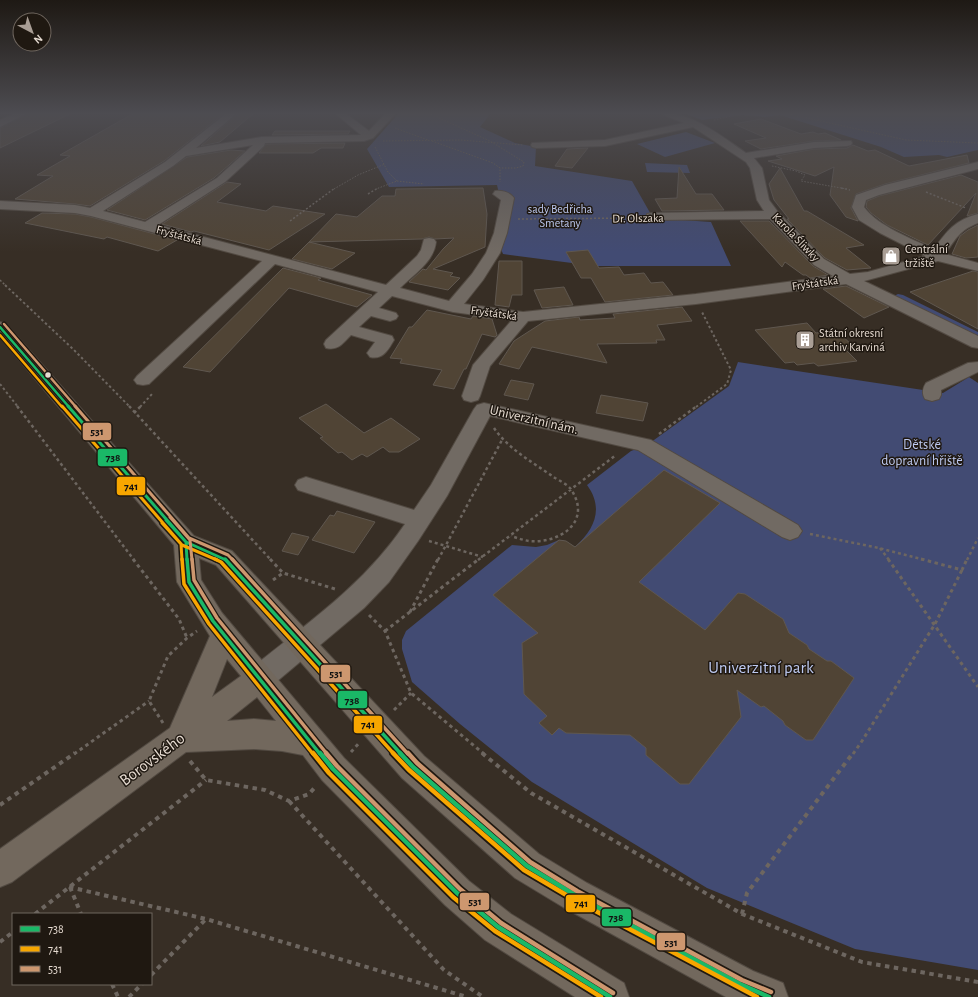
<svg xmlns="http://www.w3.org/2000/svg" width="978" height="997" font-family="'Alegreya Sans',sans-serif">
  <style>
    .green { fill: #424b73 }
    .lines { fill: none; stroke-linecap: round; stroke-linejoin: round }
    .stream { fill: #3f4d87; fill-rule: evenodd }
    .building { fill: #504435; stroke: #5f574f }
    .minor-casing { stroke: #524a42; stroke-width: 2 }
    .major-casing { stroke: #524a42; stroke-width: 2 }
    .path-far5 { stroke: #6d6660; stroke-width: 1; stroke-dasharray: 1.5 1.5; stroke-linecap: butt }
    .path-far4 { stroke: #6d6660; stroke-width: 1.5; stroke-dasharray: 2 2; stroke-linecap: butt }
    .path-far3 { stroke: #6d6660; stroke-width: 2; stroke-dasharray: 2.5 2.5; stroke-linecap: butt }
    .path-far2 { stroke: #6d6660; stroke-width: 2.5; stroke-dasharray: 3 3; stroke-linecap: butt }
    .path-far1 { stroke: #6d6660; stroke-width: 3; stroke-dasharray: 3.5 3.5; stroke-linecap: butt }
    .path { stroke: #6d6660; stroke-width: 4; stroke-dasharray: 4.5 4.5; stroke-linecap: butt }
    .minor { fill: #716a63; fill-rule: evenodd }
    .major { fill: #72685d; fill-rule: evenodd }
    .bus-1-far3-casing { stroke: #1f1811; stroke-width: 5 }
    .bus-1-far2-casing { stroke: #1f1811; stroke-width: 6 }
    .bus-1-far1-casing { stroke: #1f1811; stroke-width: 6 }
    .bus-1-casing { stroke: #1f1811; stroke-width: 8 }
    .bus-2-far3-casing { stroke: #1f1811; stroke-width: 5 }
    .bus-2-far2-casing { stroke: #1f1811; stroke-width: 6 }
    .bus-2-far1-casing { stroke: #1f1811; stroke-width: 6 }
    .bus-2-casing { stroke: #1f1811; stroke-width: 8 }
    .bus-3-far3-casing { stroke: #1f1811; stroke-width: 5 }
    .bus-3-far2-casing { stroke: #1f1811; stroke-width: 6 }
    .bus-3-far1-casing { stroke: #1f1811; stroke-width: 6 }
    .bus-3-casing { stroke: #1f1811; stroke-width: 8 }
    .bus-1-far3 { stroke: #1ab867; stroke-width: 2.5 }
    .bus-1-far2 { stroke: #1ab867; stroke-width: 3 }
    .bus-1-far1 { stroke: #1ab867; stroke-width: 3.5 }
    .bus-1 { stroke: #1ab867; stroke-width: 4.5 }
    .bus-2-far3 { stroke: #f7a600; stroke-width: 2.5 }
    .bus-2-far2 { stroke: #f7a600; stroke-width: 3 }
    .bus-2-far1 { stroke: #f7a600; stroke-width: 3.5 }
    .bus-2 { stroke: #f7a600; stroke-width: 4.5 }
    .bus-3-far3 { stroke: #cd976f; stroke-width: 2.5 }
    .bus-3-far2 { stroke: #cd976f; stroke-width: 3 }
    .bus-3-far1 { stroke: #cd976f; stroke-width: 3.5 }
    .bus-3 { stroke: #cd976f; stroke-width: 4.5 }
    .bus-dot { fill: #e6dbd1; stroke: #1f1811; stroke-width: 1.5 }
    .labels { text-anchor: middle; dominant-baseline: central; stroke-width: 3; stroke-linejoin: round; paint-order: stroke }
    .far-park-label { font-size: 12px; fill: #bdc9f0; stroke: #1f1811 }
    .far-street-label { font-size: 12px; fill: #e6dbd1; stroke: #1f1811 }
    .far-poi-label { font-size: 12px; fill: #e6dbd1; stroke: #1f1811; text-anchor: start }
    .street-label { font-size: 14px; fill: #e6dbd1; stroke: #1f1811 }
    .park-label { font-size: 14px; fill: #bdc9f0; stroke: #1f1811 }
    .near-park-label { font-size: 17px; fill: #bdc9f0; stroke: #1f1811 }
    .near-street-label { font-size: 17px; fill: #e6dbd1; stroke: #1f1811 }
    .line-badge { stroke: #1f1811; stroke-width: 1.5 }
    .pale-badge-label { font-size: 11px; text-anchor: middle; font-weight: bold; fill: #111 }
  </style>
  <rect width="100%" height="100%" fill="#372e25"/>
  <path class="green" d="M399,113H491L480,127L515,143L536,147L535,166L632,181L653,218L711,222L731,266H595L503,254L498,242L508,198L499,194L497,185L389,187L367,149Z
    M684,113H978V150L947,157L939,155L904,157L881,147L780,115L766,117L743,115L702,120Z
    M686,132L715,143L665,157L637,144Z
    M645,163L687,165L690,173L647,172Z
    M898,294L903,295L978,332V337L894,296Z
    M738,362L943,393L969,377L978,383V970L855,949L707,888L532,782L460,724L412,682L402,649V640L406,631L512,545L536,547L547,545L559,540H563L575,547C595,529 604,508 587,485L631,451L647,445L729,386Z"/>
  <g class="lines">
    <path class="stream" d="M741,113C748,112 756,115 764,115C771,115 778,112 784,113L764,117Z"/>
  </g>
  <path class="building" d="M29,113H72L0,148V128Z
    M134,113H225L164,161L90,206L75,204L15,199L53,176L37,175L70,156L60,155Z
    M238,113H254L220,142L201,146Z
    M761,119L801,134L813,132L818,134L825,133L841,140L814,141L761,149L745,141L766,138L734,124Z
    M275,131H350L348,134L272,135Z
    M345,143L343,148H321L313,153H259L266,144Z
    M853,145L868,151L875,150L909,166L967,155L969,163L885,184L856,194L851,208L858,221L846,217L830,195L834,167L815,176L768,161L782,159L776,156L814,149L847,148Z
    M588,148L572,168L555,166L567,149Z
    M231,150L245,151L214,178L145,220L107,210L187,157Z
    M679,167L696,194H712L724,210L662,211L655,199L677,198Z
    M780,168L804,211H807L864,245L846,248L871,268L847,270L825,258L787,219H789L774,200L769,184Z
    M961,175L978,182V213L967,216L976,193L928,245L887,225L871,213L866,207L867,201L879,196Z
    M227,182L241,184L217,202L266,211L273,206L325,214L269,250L194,231L191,232L162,224Z
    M483,188L487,214L485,247L433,269L453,273L450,276L460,278L448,290L409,282L423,269L426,270L443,249L454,238L435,239L429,237L422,239L309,242L336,214L357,217L382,196H395L396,189Z
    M42,213L75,214L91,217L177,240L158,251L107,237L104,239L25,223Z
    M740,221H769L813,266L828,275L810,278L806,275H803L785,262L782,267Z
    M978,225V257L966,258L952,254L960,236L968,230Z
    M309,242L355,253L332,269L292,259Z
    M588,250L599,268L619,267L624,275L644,273L651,283L663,282L673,295L605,302L591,278H581L566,252Z
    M499,261H522V295H512L509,307L495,305Z
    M283,268L321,278L318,280L372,295L357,307L289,288L210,372L183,367Z
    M973,271L978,272V329L910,292Z
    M846,286L889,307L864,318L823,289Z
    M564,287L573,305L542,308L534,290Z
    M682,307L692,321L657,325L665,340H656L657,343L597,344L607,363L532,347L519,369L499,364L514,341L545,321L579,317L580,320L615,318L613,314Z
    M427,310L471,319L473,316L492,319L497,335L495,337L482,334L466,369H464L454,389L433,385L442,370L400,363L402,359L390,358L409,327H412Z
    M807,323L816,333L836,330L855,348L845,349L857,361L818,366L814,363L797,365L794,362L785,363L755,330Z
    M511,380L534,384L528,400L504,395Z
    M601,395L648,403L643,421L596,413Z
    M326,404L364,433L391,418L420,439L399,452H389L383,447L367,457L362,454L352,460L342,452L338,453L320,438L323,437L299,418Z
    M664,470L720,503L639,582L705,630L738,593L745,594L783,619L789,633L807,645L809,649L827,661H831L854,678L813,740H806L785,725L783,721L764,706L761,707L737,690L741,717L689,784H680L646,755V748L630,735L566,733L559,728L552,735L539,723L547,716L524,694L522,643L538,633L493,595L559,540L566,541L575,547Z
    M337,511L375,522L354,553L312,540L330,515L334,516Z
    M292,533L309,537L298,555L282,551Z"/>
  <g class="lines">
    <defs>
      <path id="minor" d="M16,113H28L0,127V120Z
        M227,113H237L196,148L262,137L361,135L335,113H345L369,131L386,113H396L373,138L364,141L265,143L264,146L225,182L158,225L386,285L417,256L421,250L424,239L429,238L434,239L436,242C434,262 413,275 400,288L449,301L472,274L486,253L494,233L501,200L493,194L495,191C501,190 510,192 514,198L507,233L500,253L483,280L464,304L523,312L696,294L833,276L814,265L770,219L647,220L646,217L647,214L652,213L764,211L757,200L750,168L746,162L693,127L605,146L536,148L532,147L531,145L532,143L605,140L684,123L664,115L662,113C694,113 721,136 746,153L814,142L851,141L852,143L851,145L847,146L814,148L754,158L762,168L769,200L778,212L824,259L850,274L868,272L925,256L880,233L859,220L852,207L856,195L885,185L978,162V169L879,195L866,200L864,207C876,225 914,240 934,249C947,231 955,220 978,214V223C960,230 956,238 945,254L978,263V271L938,261L864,281L978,336V348L972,347L846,284L696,304L528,321L490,366L480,396L478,400L471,402L464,400L462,396L473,365L512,320L453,312L392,296L379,308L396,313L398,316L396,319L390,321L371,316L359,327L392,336L394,340C388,350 383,360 370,357L367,353L375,342L351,335C343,343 338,351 326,348L324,344L326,340L378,292L275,264L149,384L143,385L137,384L134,380L137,376L262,261L91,216L75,213L0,209V201L75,205L90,208L165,162ZM253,145L217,178L145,222L103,211L173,166L186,156Z
        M978,362V372L941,390V395L939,399L932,401L925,399C922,394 922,389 926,383L968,363Z
        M484,403L651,440L798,525L802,531L798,537L790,540L782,537L638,450L490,416L447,496L418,541L389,582L364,608L269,688L259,692L249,688L245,679L249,670C305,625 364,585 405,524L298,490L295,485L298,480L306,477L414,510L431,485L474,409L477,405Z"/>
      <path id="major" d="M0,322L6,324L194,536L232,551L424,756L539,854L587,883L753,971L783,983L788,997H726L563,907L515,878L402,778L216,565L199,558L201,580L222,613L344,758L469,881L511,914L624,983L629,997H575L485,940L445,905L322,780L303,755L282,751L254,749L186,752L12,882L0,887V849L170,728L210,636L177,582L174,545L0,337ZM227,659L241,676L212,697ZM257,697L276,721L254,719L227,721Z"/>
    </defs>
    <use href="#minor" class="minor-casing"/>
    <use href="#major" class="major-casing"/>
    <path class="path-far5" d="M428,113L490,141L524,162L523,166L516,168H500
      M785,113L906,140L978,143
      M817,113L819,120
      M714,120L746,113
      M395,128L428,140
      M383,141L460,140L523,145
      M432,141L493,163L500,168V182
      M375,147L388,172L397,181L376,189
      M772,166L796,171L805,175L801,181L847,189
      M397,181L424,184
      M334,189L358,175L385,164"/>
    <path class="path-far4" d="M841,188L850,190
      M926,192L966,208
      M368,194L378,188
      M518,219L637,218
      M290,221L335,188
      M0,280L6,286"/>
    <path class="path-far3" d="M5,285L74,350L130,407
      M0,384L18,407
      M140,407L153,393
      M696,407L727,384L731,370L702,312"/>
    <path class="path-far2" d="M17,406L134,560
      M129,406L271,560
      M134,413L141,406
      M494,428C508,449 534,463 555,478C560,481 569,485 572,491C592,523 558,544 529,541C523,540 517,538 511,536
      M659,434L697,406
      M810,534L879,548L925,560
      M429,541L483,557
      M880,548L889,560
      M438,560L502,440
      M478,560L616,455
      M967,560L978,538"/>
    <path class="path-far1" d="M133,559L179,619L187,638
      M270,559L283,573
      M888,559L978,687
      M921,559L962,570L967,559
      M273,580L283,573L335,589
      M410,612L438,559
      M369,615L385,631L411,693L484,754
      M385,631L479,559
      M394,710L411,693
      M163,723L149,701L168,656L187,638L197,631
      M351,752L360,742
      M74,754L149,701
      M853,754L862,741L935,624L962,570"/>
    <path class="path" d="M482,753L531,793L742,914L862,962L978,982
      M190,761L206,780L265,790L289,801L309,794L316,786
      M289,801L444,970L483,997
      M0,805L75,753
      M69,887L206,919L467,997
      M70,887L81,914
      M35,914L206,780
      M742,914L747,893L853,753
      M0,942L13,932
      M151,975L206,919
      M112,984L118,997
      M129,997L142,984"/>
    <use href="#minor" class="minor"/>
    <use href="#major" class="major"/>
    <defs>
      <path id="bus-1-far3" d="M0,327L69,407"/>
      <path id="bus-1-far2" d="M68,406L186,542L226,560
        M166,520L186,542L187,560"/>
      <path id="bus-1-far1" d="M187,559L189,582L213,621L320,754
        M225,559L401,754"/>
      <path id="bus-1" d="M320,753L333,769L457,893L498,927L610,997
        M400,753L413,767L527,866L575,895L740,984L769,997"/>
      <path id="bus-2-far3" d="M0,335L62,407"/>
      <path id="bus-2-far2" d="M62,406L182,545L217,560
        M162,523L181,544L182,560"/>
      <path id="bus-2-far1" d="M182,559L184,584L209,624L313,754
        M215,559L221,562L394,754"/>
      <path id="bus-2" d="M313,753L329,773L453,897L495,931L601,997
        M393,753L409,770L524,870L573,899L757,997"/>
      <path id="bus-3-far3" d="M4,324L76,407"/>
      <path id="bus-3-far2" d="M75,406L189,538L228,555L233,560
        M170,517L190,540L192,560"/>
      <path id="bus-3-far1" d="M192,559L194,580L217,618L327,754
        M232,559L408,754"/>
      <path id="bus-3" d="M326,753L337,766L460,889L501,923L613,993
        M408,753L417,763L530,862L577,891L742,980L771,992"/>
    </defs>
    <use href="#bus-1-far3" class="bus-1-far3-casing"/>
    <use href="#bus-1-far2" class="bus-1-far2-casing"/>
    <use href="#bus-1-far1" class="bus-1-far1-casing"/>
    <use href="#bus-1" class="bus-1-casing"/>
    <use href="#bus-2-far3" class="bus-2-far3-casing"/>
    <use href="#bus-2-far2" class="bus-2-far2-casing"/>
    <use href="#bus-2-far1" class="bus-2-far1-casing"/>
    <use href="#bus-2" class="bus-2-casing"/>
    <use href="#bus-3-far3" class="bus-3-far3-casing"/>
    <use href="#bus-3-far2" class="bus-3-far2-casing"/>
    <use href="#bus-3-far1" class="bus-3-far1-casing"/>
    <use href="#bus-3" class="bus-3-casing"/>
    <use href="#bus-1-far3" class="bus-1-far3"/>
    <use href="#bus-1-far2" class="bus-1-far2"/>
    <use href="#bus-1-far1" class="bus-1-far1"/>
    <use href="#bus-1" class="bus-1"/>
    <use href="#bus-2-far3" class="bus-2-far3"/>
    <use href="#bus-2-far2" class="bus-2-far2"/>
    <use href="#bus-2-far1" class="bus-2-far1"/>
    <use href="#bus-2" class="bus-2"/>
    <use href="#bus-3-far3" class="bus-3-far3"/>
    <use href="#bus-3-far2" class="bus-3-far2"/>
    <use href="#bus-3-far1" class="bus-3-far1"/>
    <use href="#bus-3" class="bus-3"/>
  </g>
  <linearGradient id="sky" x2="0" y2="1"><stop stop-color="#1e1914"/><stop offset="0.45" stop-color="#4d4c51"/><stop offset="1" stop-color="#4d4c51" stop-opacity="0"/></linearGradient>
  <rect width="978" height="252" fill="url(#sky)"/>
  <defs>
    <symbol id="shop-square" viewBox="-11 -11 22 22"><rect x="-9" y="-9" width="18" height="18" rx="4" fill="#a99e95" stroke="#1f1811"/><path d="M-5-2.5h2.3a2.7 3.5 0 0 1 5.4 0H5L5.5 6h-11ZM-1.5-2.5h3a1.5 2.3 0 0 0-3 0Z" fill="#fff"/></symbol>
    <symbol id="building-square" viewBox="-11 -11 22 22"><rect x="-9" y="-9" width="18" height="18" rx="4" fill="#a99e95" stroke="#1f1811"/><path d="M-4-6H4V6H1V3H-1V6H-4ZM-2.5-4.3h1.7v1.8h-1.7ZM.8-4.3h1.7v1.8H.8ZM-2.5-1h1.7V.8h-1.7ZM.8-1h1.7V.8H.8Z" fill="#fff"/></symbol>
  </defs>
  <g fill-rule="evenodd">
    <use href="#shop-square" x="880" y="245" width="22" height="22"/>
    <use href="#building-square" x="794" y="329" width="22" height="22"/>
  </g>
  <circle class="bus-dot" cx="48" cy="375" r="3.5"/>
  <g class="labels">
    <g class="far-park-label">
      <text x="560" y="209">sady Bedřicha<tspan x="560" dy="14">Smetany</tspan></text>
    </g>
    <g class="far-street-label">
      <text transform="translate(638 218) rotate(-1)">Dr. Olszaka</text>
      <text transform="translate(179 235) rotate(15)">Fryštátská</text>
      <text transform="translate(796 237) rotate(46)">Karola Śliwky</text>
      <text transform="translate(815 283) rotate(-8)">Fryštátská</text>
      <text transform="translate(494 313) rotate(8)">Fryštátská</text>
    </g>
    <g class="far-poi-label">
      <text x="905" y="249">Centrální<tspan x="905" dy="14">tržiště</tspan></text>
      <text x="819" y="333">Státní okresní<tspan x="819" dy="14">archiv Karviná</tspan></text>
    </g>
    <g class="street-label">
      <text transform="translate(534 420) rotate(13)">Univerzitní nám.</text>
    </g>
    <g class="park-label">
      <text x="922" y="445">Dětské<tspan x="922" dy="16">dopravní hřiště</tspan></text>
    </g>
    <g class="near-park-label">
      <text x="761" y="667">Univerzitní park</text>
    </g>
    <g class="near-street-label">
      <text transform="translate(152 759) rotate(-37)">Borovského</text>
    </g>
  </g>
  <g class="line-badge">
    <rect x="82" y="422" width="30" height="19" rx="4" fill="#cd976f"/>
    <rect x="97" y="448" width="31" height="19" rx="4" fill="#1ab867"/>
    <rect x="116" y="476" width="30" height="20" rx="4" fill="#f7a600"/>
    <rect x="320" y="664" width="31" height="19" rx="4" fill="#cd976f"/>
    <rect x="337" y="690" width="31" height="19" rx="4" fill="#1ab867"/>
    <rect x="353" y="715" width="30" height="19" rx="4" fill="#f7a600"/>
    <rect x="459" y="892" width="31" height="19" rx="4" fill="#cd976f"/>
    <rect x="565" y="894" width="31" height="19" rx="4" fill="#f7a600"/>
    <rect x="601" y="908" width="31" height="19" rx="4" fill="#1ab867"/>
    <rect x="656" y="932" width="30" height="19" rx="4" fill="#cd976f"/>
  </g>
  <g class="pale-badge-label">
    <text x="97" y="435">531</text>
    <text x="113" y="461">738</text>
    <text x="131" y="490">741</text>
    <text x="336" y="677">531</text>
    <text x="352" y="704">738</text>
    <text x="368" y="728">741</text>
    <text x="475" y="905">531</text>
    <text x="581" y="907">741</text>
    <text x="616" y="921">738</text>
    <text x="671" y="946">531</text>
  </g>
  <rect x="12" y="913" width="140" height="72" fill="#1f1811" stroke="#6f665e"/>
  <rect x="20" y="926" width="20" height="6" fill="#1ab867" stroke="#6f665e"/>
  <text x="48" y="933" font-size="12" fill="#e6dbd1">738</text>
  <rect x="20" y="946" width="20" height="6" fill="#f7a600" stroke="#6f665e"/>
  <text x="48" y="953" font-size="12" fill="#e6dbd1">741</text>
  <rect x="20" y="966" width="20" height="6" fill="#cd976f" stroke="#6f665e"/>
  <text x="48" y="973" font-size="12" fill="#e6dbd1">531</text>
  <g transform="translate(32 32) rotate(139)"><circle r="19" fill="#1f1811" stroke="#6f665e"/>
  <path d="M0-3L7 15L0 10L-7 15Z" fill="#a99e95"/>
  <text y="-6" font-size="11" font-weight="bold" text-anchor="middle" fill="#e6dbd1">N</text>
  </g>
</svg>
